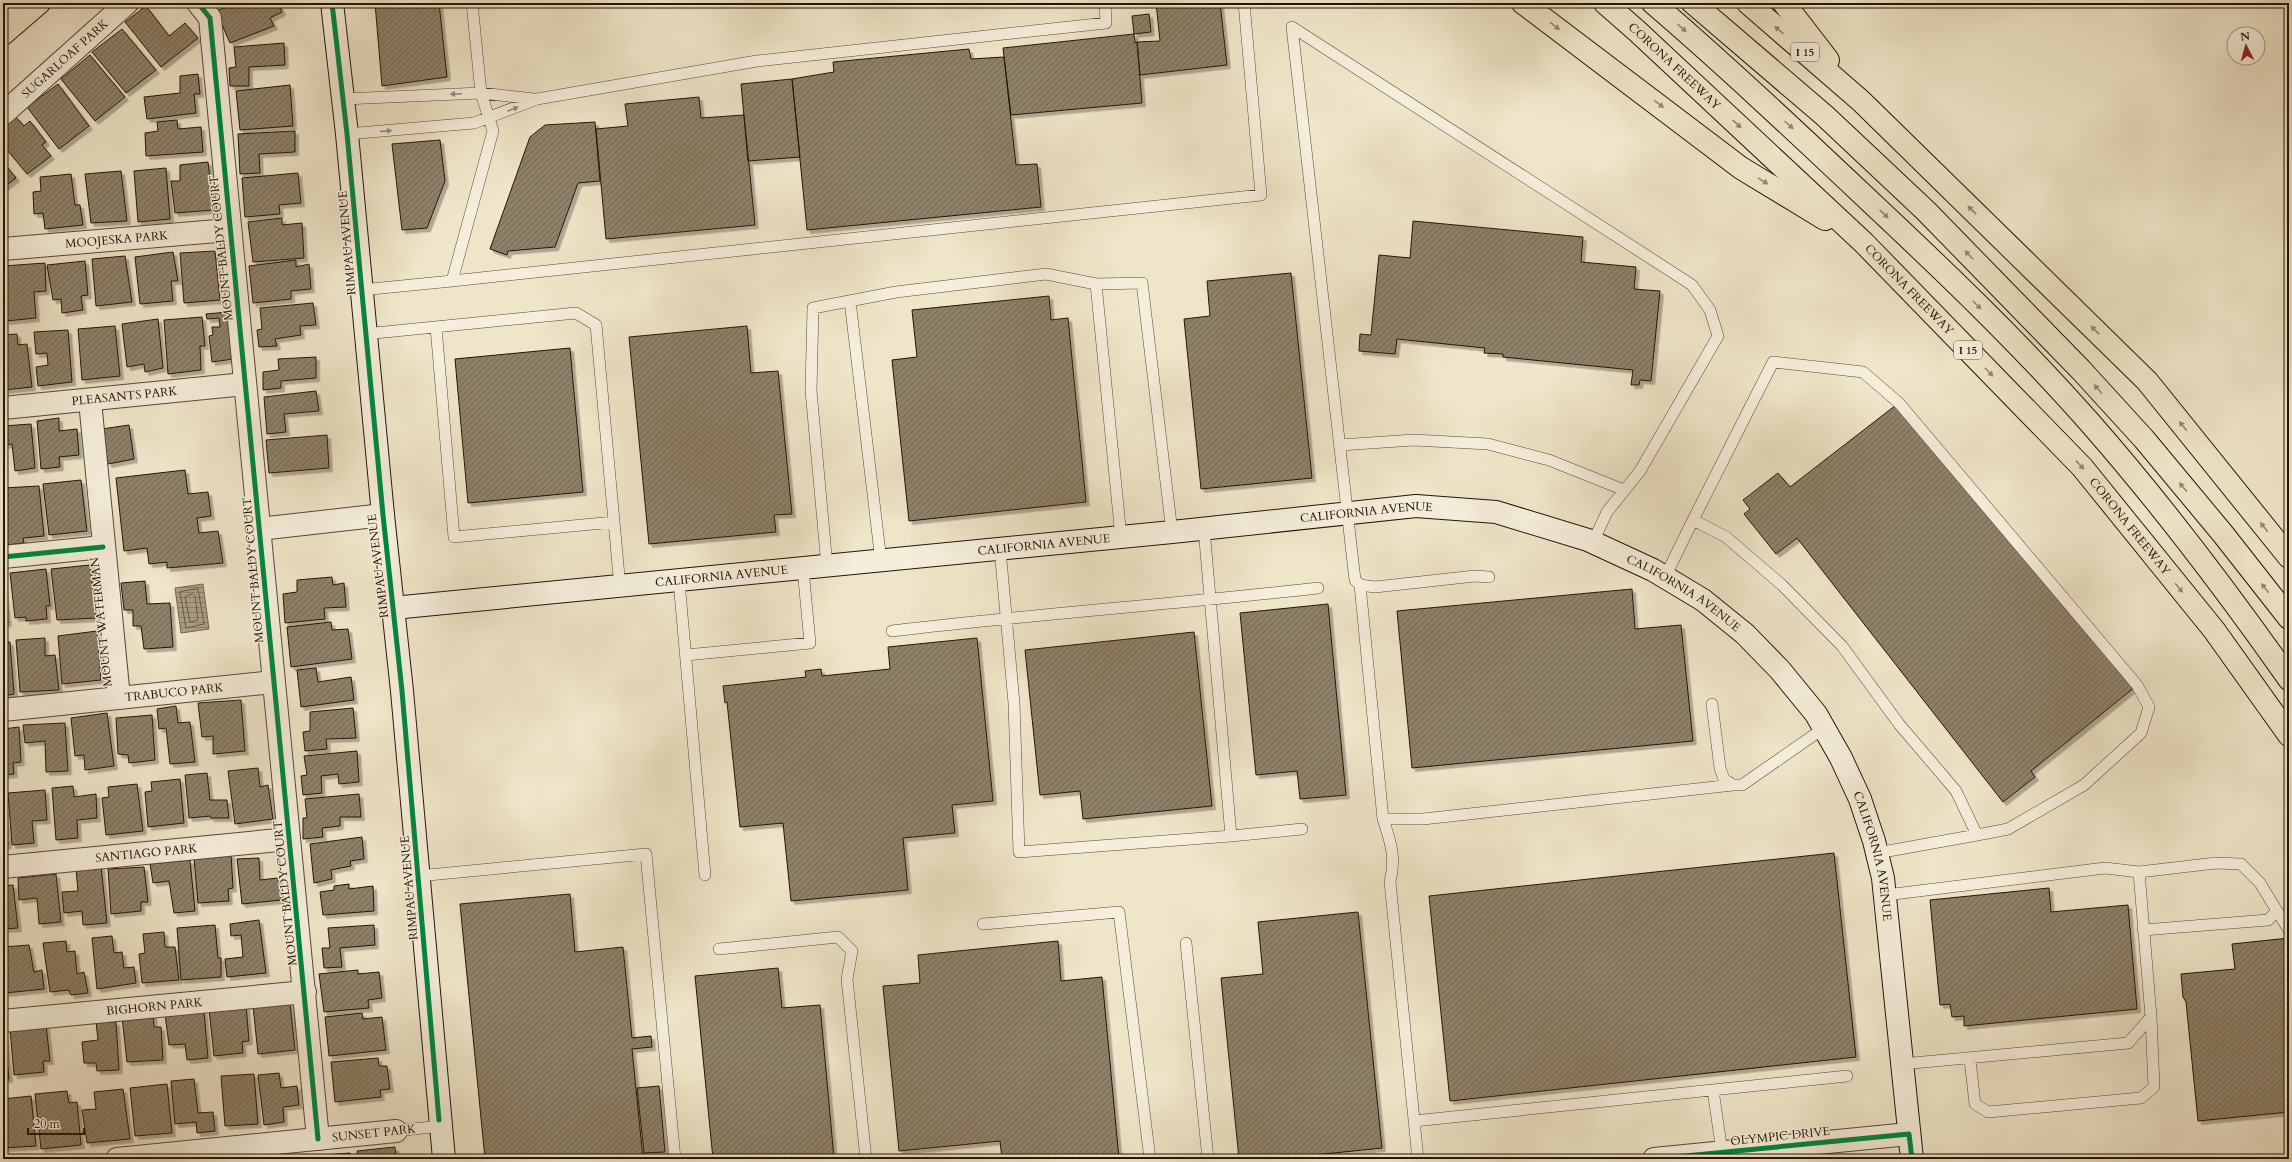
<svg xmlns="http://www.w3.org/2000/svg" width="2292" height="1162" font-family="Cardo,serif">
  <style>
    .water { fill: url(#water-rules); stroke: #746753 }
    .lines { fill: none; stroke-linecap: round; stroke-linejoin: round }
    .shore { stroke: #675946; stroke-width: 1 }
    .building { fill: url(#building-hatch); stroke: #241406; filter: url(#shadow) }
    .service-casing { stroke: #574836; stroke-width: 12 }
    .minor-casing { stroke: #574836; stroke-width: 24 }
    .secondary-casing { stroke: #241406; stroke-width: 24 }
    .primary-casing { stroke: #241406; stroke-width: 24 }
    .motorway-casing { stroke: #241406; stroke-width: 24 }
    .service { stroke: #f5eedb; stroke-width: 11 }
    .minor { stroke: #f5eedb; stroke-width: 22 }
    .secondary { stroke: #f5eedb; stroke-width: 22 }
    .primary { stroke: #efe5c8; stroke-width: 22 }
    .motorway { stroke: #efe5c8; stroke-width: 22 }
    .cycleway-casing { stroke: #f5eedb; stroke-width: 8 }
    .cycleway { stroke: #00873e; stroke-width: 5 }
    .oneway { fill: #948771 }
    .oneway2 { fill: #978c7b }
    .labels { text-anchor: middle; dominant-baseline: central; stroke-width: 3; stroke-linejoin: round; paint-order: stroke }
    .shield { fill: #f5eedb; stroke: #635546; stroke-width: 1 }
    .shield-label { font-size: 11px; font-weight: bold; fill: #241406 }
    .street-label { font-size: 12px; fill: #241406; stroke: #f5eedb }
  </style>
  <defs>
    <pattern id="water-rules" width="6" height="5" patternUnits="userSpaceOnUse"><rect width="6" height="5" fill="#aa9e86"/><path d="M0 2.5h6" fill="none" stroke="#8a806c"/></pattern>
    <pattern id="building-hatch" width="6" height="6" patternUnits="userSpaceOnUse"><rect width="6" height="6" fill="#8e816b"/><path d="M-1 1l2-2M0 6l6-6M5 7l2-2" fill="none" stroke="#746856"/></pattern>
    <filter id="shadow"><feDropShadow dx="3.5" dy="3.5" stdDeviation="0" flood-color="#0004"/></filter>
  </defs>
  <rect width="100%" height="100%" fill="#efe5c8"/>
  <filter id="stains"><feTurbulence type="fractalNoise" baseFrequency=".005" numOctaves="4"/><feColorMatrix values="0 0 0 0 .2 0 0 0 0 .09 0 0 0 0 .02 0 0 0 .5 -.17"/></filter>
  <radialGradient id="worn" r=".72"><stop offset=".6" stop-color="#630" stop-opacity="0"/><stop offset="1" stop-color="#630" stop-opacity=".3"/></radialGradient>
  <path class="water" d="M203,584L209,629L181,633L175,588Z"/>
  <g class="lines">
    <path class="shore" d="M198,589L204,624L186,628L180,592Z
      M193,594L195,596L198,620L190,622L185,597Z"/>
  </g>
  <path class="building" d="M237,3H278L282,12L270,18L274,26L230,43L216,11Z
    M375,3H439L447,77L382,86Z
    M1156,3H1220L1227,65L1140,75L1137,42L1160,41Z
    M146,6L169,36L185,23L198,38L161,67L125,22Z
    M1149,14L1151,32L1134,34L1132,16Z
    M122,29L156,70L126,93L92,52Z
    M1134,34L1135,43L1137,42L1142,103L1011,115L1003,48Z
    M284,43L285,65L249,67V86H230L229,68L236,67L234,47Z
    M969,49L971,59L1004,57L1016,165L1037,164L1041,207L807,230L792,79L834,72L833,62Z
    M90,55L125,97L95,121L61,79Z
    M198,74L200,94H194L196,113L147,119L144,97L180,93V76Z
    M792,79L800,157L748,161L741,84Z
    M58,84L89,126L59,149L27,107Z
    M290,85L293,126L240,130L236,91Z
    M699,97L701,118L744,115L755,225L606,239L596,129L628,126L625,104Z
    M16,117L24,126L30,121L46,142L42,145L51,156L27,174L3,145V128Z
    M177,120L178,129L201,127L203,152L146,156L145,133L158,131L157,122Z
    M595,122L600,181L578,183L555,247L508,251L507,255L490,249L530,137L545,125Z
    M295,131V152L259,154L260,173L240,174L238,134Z
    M440,140L445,181L427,228L402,230L392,144Z
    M3,162L16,178L3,188Z
    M208,162L214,210L175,213L171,181H180V165Z
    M166,168L170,219L138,222L134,171Z
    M121,171L127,221L91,223L85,174Z
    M298,173L301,203L279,205L280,214L245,217L242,178Z
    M71,174L75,205H80L83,225L45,229L43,213L34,214L33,192L41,191L40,177Z
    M282,218V225L302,223L304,258L253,262L248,222Z
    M1413,221L1583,237L1581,262L1636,267L1634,289L1660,291L1651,381L1640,380L1639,385H1631L1633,370L1503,357V354L1484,353L1485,348L1397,339L1395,354L1359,351L1360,334L1371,335L1379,255L1410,258Z
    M215,251L220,300L184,303L180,253Z
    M173,252L178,281H171L173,301L140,304L135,257Z
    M125,256L132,302L96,306L92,259Z
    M296,260V267L309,264L311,289L291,291V299L253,303L249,266Z
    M85,261L88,295L81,296L83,310L62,313L61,299L53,300L47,265Z
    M45,263L46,291L34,292L36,318L6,321L3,266Z
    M1291,273L1312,478L1201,489L1184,319L1210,316L1207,281Z
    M1049,296L1051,320L1068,318L1086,502L909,521L892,360L917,357L912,310Z
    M313,303L316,325L300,326L301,335L275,339L277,346L259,347L257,330L262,329L260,308Z
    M228,312L233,359L212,362L209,336L213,335L212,327H220L219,318L207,319L206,314Z
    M202,317L205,346H200L201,370L168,374L164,320Z
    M158,319L163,368L145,372L144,364L127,367L122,324Z
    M115,326L120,376L82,380L78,329Z
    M747,326L751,373L778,371L792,514L774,515L776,532L649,544L629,337Z
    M68,330L72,382L38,386L36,367L48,365L47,353L36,354L34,332Z
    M17,334L18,345L27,344L32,387L3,390V335Z
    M570,348L583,492L468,503L455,359Z
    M316,357V378L281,381V388L263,390V372L279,370L278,359Z
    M316,391L319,411L284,414L286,432L267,434L264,397Z
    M1896,405L2135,687L2031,771L2035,777L2003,802L1797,538L1776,554L1744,514L1750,509L1743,500L1778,473L1790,487Z
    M59,418V431L77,429L79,455L59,457L60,467L41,469L37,421Z
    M31,424L35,468L15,471L12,444L3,445V426Z
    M129,425L134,459L108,464L102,429Z
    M327,435L329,468L269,473L266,440Z
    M185,470L188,494L208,492L211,516L197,518L199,533L218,531L223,563L167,568V562L149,564L147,548L124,551L116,478Z
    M81,480L87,531L49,535L43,484Z
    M39,486L44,536L23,538L24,543L7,545L3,488Z
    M90,565L96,618L57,620L51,569Z
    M46,569L50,606H46L47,619L26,621V617L15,618L10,573Z
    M332,577L333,585L344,583L346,607L324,608L325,619L285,623L283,594L297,592V580Z
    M145,581L147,604L170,603L173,647L144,649L141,626H133V610H124L121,583Z
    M3,586L8,623H3Z
    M1632,589L1635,629L1681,625L1693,741L1412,768L1397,611Z
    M1328,604L1346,795L1300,799L1297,771L1256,775L1240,613Z
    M331,622L332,630L348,629L352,659L291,667L287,627Z
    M97,631L101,680L62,684L58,636Z
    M1194,632L1212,806L1083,819L1080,791L1040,795L1025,650Z
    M45,638V656L55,655L59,690L20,692L16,640Z
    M977,638L993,801L952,805L955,833L903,838L908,890L791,901L783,823L740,827L727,702L725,703L723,686L806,677L805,671L821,669L822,676L890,669L888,647Z
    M3,642H10L14,694L3,696Z
    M316,668L318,682L351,677L354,700L301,707L297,670Z
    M241,700L245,751L213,754V736L202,737L198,703Z
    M176,706L178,723L190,722L195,762L170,764L166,728L159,729L157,709Z
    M353,708L356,738L326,739L327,749L305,751L303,732L310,731V712Z
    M107,713L114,766L85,770L84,755L75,756L71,718Z
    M152,715L155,760L129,763L128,755L118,754L116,718Z
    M65,723L68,771L46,772L45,741L25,743L23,725Z
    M19,727L21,762L13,763L14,774L3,775V729Z
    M357,751L359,782L339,784L338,774L321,776L322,793L303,795L301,776L307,775L304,756Z
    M258,768L260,787L268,785L273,819L235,824L228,771Z
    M207,773L210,800H227L229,818H211L210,816L189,818L185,775Z
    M180,779L184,823L148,827L145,792L152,791L151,782Z
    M137,784L143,831L106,835L102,798L109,797L108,787Z
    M73,786L74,797L96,794L97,818L77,820L78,838L56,840L52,788Z
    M45,790L47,820L32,821L34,843L12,845L8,793Z
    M359,794L361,817H340V826L322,828L323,837L303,839V818H307L305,799Z
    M3,804L8,845L3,846Z
    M362,837L364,859L350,861L351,866L331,870L332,879L314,883L310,844Z
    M1834,853L1856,1057L1450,1101L1429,896Z
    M231,854L233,888L228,889L229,901L198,903L194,858Z
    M259,858L260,880L278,878L281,900L242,904L237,859Z
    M190,860L195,911L174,913L169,881L153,883L150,864Z
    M101,866L107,923L83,925L82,911L64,913L62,892L78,891L76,869Z
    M144,867L148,902H141V911L111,914L108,869Z
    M56,874L61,922L39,924L37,898L19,900L18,878Z
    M349,884V889L373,886L374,911L323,915L320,892L334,890V886Z
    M13,885L18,928L3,929V886Z
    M2049,888L2051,912L2128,905L2137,1009L1964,1026V1016L1952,1017L1950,1004L1940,1005L1930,900Z
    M570,894L575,952L623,947L632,1038L651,1036L652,1047L632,1049L643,1159H485L460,904Z
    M1358,912L1382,1148L1276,1159H1239L1221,978L1263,974L1258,922Z
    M259,920L266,973L227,977L225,959L243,957L241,935L231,936L230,924Z
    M215,925L218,958H221V977L181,980L177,928Z
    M374,925L375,945L340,948L342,967L324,968L322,948H330L328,928Z
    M164,932L165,947H175L179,980L142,983L139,954L145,953L143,934Z
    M112,936L114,953L122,952L124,968L134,967L136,983L97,989L92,938Z
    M2289,938V1112L2198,1121L2186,1002L2183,997L2181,974L2235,969L2232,944Z
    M66,941L67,952L75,951L77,974L84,972L88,993L71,995L69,990L50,992L43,943Z
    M1058,941L1061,981L1102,977L1119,1159H1002L1000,1141L899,1151L883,986L920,983L918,955Z
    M29,945L34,972L42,970L44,989L5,993L3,947Z
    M778,968L782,1008L820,1005L834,1158L713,1159L695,976Z
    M358,970V974L379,972L382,998L368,1000L369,1008L324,1012L319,974Z
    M290,1003L295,1050L258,1054L253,1006Z
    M246,1005L249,1041L242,1042L243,1053L214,1056L209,1009Z
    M204,1011L208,1058L187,1060L185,1044L169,1045L165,1014Z
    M362,1013L363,1019L382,1017L386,1050L329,1056L325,1017Z
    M153,1014L154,1027H161L163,1060L127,1062L122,1017Z
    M96,1022H116L119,1070L97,1071L96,1063H84L82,1042L98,1040Z
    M46,1025L50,1061H43L44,1072L14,1075L10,1029Z
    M4,1033L9,1079H3V1034Z
    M378,1058L379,1066H387L390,1089L380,1090L381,1097L335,1102L331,1062Z
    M279,1073L281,1088L297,1086L299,1105L283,1107L284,1122L264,1125L258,1075Z
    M254,1074L258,1124L225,1126L221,1076Z
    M194,1079L198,1113L213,1112L215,1131L197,1133L196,1122L175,1124L171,1081Z
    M167,1084L172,1133L135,1136L130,1088Z
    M659,1086L665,1152L644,1153L637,1088Z
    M123,1089L130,1139L87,1143L82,1110L96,1109L94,1092Z
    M67,1091L69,1103L77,1102L81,1145L41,1149L35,1094Z
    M31,1096L36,1146L3,1148V1099Z
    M395,1147L396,1159H358L357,1151Z
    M350,1153L351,1159H312V1156Z
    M305,1156V1159H269Z"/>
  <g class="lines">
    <defs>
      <path id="service" d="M343,99L481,93L534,99
        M347,134L474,123L537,99L757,61L1106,23L1105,3
        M452,281L1261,195L1244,3
        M1096,284L1142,283L1172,532
        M361,290L452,281L493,131L481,93L472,3
        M850,301L881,561
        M436,327L454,537L614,522
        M365,334L576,313L596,325L620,587
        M1340,445L1414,440L1488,444L1549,460L1624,490
        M1693,520L1773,362L1863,372L1899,403L2137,685L2149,707L2141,733L2084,785L2008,829L1977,835
        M1000,549L1014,703L1019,852L1231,836L1204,529
        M827,566L811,391L813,308L896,292L1046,274L1096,284L1121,537
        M1489,577L1475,576L1375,587L1360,585L1355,580L1292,27L1692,285L1710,310L1718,336L1640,471L1607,512L1593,542
        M1665,577L1693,520L1726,537L1782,585L1842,646L1899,724L1956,791L1977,835L1877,853
        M679,581L705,875
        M1360,585L1383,819H1423L1733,785
        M892,631C1034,614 1177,604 1318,588
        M686,655L810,643L803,569
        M1712,704L1720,768L1724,779L1733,785H1742L1824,728
        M1383,819C1391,843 1396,857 1390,882L1418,1159
        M1231,836L1302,829
        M2139,872L2216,863L2241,864L2260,883L2277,911L2268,920L2143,930
        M418,876L646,854L675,1159
        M1886,895L2105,868L2139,872L2151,1017L2128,1043L1902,1064
        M2277,911L2289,930
        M983,924L1119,912L1150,1159
        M1186,943L1208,1159
        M719,949L838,937L852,951L847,979L866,1159
        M1970,1059L1975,1104L1988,1112L2141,1098L2154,1087L2151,1017
        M1713,1090L1722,1152
        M1414,1121L1847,1076
        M396,1131L440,1126"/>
      <g id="minor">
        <path d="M198,3L210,18L318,1139"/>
        <path id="s1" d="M3,114L127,3"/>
        <path id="s2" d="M3,249L229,230"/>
        <path d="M90,401L119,698"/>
        <path id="s3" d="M3,408L245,384"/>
        <path d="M259,529L383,515"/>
        <path d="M3,557L103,547"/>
        <path id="s4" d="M3,710L273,682"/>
        <path id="s5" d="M3,867L289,839"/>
        <path id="s6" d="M3,1021L305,992"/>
        <path d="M117,1159L396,1131"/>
        <path d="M1654,1159L1909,1134"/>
      </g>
      <g id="secondary">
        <path d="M332,3L347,134L383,515L402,691L444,1159"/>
        <path id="s7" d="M393,608L1172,532L1416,506L1496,512L1588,540L1653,570L1703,600L1745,634L1780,670L1816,714L1841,758L1860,799L1874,841L1883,878L1912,1159"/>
      </g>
      <path id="primary" d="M3,9L16,23
        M3,34L39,3"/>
      <g id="motorway">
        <path d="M1523,3L1741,168L1825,219"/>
        <path id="s8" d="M1605,3L1637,31L1864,243L2082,467L2214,630L2289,735"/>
        <path d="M1653,3C1724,64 1792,128 1860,192C1940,267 2019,342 2091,424C2162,505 2227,591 2289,679"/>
        <path d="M1693,3L1824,115L1926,211L2081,370L2144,439L2223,534L2289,618"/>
        <path d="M1748,3L1861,101L2147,381L2289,557"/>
        <path d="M1784,3L1828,60"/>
      </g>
    </defs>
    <use href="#service" class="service-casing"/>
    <use href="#minor" class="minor-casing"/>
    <use href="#secondary" class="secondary-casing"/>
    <use href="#primary" class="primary-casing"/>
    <use href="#motorway" class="motorway-casing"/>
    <use href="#service" class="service"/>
    <use href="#minor" class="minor"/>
    <use href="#secondary" class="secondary"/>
    <use href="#primary" class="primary"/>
    <use href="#motorway" class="motorway"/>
    <defs>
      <path id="cycleway" d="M198,3L210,18L318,1139
        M332,3L347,134L383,515L402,691L439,1120
        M3,557L103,547
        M1654,1159L1909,1134L1912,1159"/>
    </defs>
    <use href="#cycleway" class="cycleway-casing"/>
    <use href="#cycleway" class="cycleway"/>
  </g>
  <defs><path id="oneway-solid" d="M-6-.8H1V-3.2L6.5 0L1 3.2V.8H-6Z"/></defs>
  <g class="oneway">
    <use href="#oneway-solid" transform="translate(1555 26) rotate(37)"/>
    <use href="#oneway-solid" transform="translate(1682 28) rotate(42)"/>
    <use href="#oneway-solid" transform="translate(1779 30) rotate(-139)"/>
    <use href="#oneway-solid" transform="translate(1659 104) rotate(37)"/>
    <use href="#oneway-solid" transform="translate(1737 124) rotate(43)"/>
    <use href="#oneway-solid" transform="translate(1789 125) rotate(42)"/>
    <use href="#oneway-solid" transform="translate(1763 181) rotate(32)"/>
    <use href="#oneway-solid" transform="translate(1972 210) rotate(-136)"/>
    <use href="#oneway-solid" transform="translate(1884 214) rotate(43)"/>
    <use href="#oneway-solid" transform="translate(1969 255) rotate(-134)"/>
    <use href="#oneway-solid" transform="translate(1977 305) rotate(45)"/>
    <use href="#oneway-solid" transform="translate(2095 330) rotate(-136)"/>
    <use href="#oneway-solid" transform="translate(1989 372) rotate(46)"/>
    <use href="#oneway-solid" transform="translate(2098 389) rotate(-132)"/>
    <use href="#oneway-solid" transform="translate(2183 426) rotate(-129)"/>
    <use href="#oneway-solid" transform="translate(2080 465) rotate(47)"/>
    <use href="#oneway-solid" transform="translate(2183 487) rotate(-130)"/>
    <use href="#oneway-solid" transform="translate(2264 527) rotate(-129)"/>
    <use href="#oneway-solid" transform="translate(2179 588) rotate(51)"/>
    <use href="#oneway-solid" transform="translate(2265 588) rotate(-128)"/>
  </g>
  <g class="oneway2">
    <use href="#oneway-solid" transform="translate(456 94) rotate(177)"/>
    <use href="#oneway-solid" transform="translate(513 109) rotate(-21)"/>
    <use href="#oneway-solid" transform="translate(386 131) rotate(-5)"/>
  </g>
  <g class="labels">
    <g class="shield">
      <rect x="1791" y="43" width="28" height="18" rx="3"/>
      <rect x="1954" y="341" width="28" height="18" rx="3"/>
    </g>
    <g class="shield-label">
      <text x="1805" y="52">I 15</text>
      <text x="1968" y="350">I 15</text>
    </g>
    <g class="street-label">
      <text stroke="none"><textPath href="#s1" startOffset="83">SUGARLOAF PARK</textPath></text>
      <text stroke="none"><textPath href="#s8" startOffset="94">CORONA FREEWAY</textPath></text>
      <text stroke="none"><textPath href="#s2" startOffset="114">MOOJESKA PARK</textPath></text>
      <text transform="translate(347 243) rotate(-95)">RIMPAU AVENUE</text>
      <text transform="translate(221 248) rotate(-96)">MOUNT BALDY COURT</text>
      <text stroke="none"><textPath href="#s8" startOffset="418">CORONA FREEWAY</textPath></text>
      <text stroke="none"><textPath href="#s3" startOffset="122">PLEASANTS PARK</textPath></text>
      <text stroke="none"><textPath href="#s7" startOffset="978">CALIFORNIA AVENUE</textPath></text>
      <text stroke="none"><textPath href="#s8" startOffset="742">CORONA FREEWAY</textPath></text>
      <text stroke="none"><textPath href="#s7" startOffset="654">CALIFORNIA AVENUE</textPath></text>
      <text transform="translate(378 566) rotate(-97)">RIMPAU AVENUE</text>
      <text transform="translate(253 570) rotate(-95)">MOUNT BALDY COURT</text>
      <text stroke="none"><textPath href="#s7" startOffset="330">CALIFORNIA AVENUE</textPath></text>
      <text stroke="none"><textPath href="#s7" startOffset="1314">CALIFORNIA AVENUE</textPath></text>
      <text transform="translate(101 622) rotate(-96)">MOUNT WATERMAN</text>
      <text stroke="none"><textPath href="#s4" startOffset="172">TRABUCO PARK</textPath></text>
      <text stroke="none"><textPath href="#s5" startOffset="144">SANTIAGO PARK</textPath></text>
      <text stroke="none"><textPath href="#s7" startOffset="1650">CALIFORNIA AVENUE</textPath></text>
      <text transform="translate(409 888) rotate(-95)">RIMPAU AVENUE</text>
      <text transform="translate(285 893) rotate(-96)">MOUNT BALDY COURT</text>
      <text stroke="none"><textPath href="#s6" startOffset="152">BIGHORN PARK</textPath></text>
      <text transform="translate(374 1133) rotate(-6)">SUNSET PARK</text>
      <text transform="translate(1780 1136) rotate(-6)">OLYMPIC DRIVE</text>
    </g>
  </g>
  <rect width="2292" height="1162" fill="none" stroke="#efe5c8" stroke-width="16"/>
  <rect x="4" y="4" width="2284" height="1154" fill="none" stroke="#241406" stroke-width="2"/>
  <rect x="8" y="8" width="2276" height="1146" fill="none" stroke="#241406"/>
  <g transform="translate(2246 46) rotate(354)"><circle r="19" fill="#f5eedb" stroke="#a19786"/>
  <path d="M0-3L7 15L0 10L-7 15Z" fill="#8f2418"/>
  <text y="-6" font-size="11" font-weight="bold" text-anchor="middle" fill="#241406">N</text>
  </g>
  <path d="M28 1128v6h56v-6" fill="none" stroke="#241406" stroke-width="2"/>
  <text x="34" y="1128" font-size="12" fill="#241406" stroke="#f5eedb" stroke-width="3" paint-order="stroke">20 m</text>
  <rect width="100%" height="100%" filter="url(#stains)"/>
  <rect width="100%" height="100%" fill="url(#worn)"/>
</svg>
